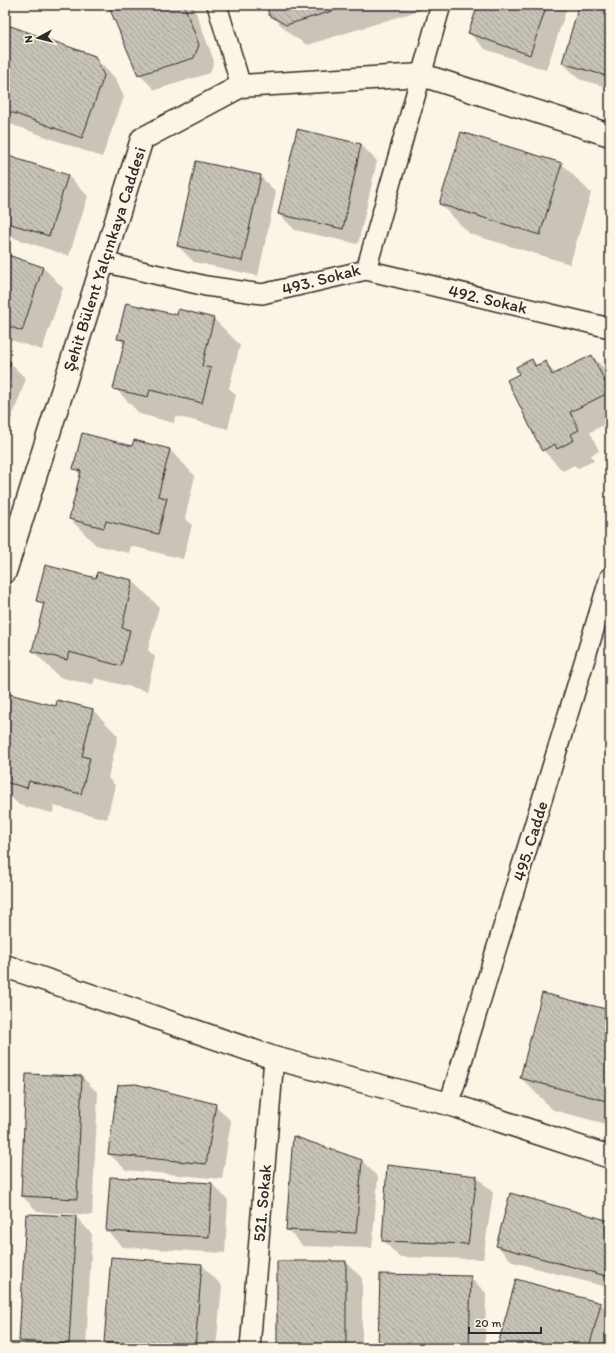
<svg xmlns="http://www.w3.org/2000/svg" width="615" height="1353" font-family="Itim,sans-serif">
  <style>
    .shadow { fill: #0003 }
    .building { fill: url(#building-back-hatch); stroke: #2b2b2b }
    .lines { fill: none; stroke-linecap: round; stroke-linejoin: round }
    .street-casing { stroke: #2b2b2b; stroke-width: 22 }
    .secondary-casing { stroke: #2b2b2b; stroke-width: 25 }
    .street { stroke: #fcf5e5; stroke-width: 19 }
    .secondary { stroke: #fcf5e5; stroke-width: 22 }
    .labels { text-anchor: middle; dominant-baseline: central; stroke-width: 4; stroke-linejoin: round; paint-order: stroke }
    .street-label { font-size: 17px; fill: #2b2b2b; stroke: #fcf5e5 }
  </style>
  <defs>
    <pattern id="building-back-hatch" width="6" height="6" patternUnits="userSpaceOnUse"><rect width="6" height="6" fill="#c8c3b7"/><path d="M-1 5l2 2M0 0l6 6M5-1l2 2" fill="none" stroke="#a39f95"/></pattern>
  </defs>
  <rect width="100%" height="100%" fill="#fcf5e5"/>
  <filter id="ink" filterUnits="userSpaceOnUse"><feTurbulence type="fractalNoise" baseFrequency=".025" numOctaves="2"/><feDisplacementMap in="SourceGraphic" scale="8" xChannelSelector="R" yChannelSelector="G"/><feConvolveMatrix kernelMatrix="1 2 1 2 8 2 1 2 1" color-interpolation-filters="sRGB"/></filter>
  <g filter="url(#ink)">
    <path class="shadow" d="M110,5H193L214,61L210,73L155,90L139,74Z
      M268,5H426L427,8L307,45L291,35L270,14Z
      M479,5H568L546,70L485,49L469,33Z
      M580,5H610V88L579,79L563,63Z
      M5,25L94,57L115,78L124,97L102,157L5,122Z
      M361,145L377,161L358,244L295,230L279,214Z
      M5,156L68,176L88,196L69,256L5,235Z
      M561,163L591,193L570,264L470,234L440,204Z
      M260,176L276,192L258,276L194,262L178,246Z
      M5,255L43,267L63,288L42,350L5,338Z
      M177,316L214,319L240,345L229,388L236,395L228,429L175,416L174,423L140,414L115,388L125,345L118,338Z
      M592,356L610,374V422L590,432L599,451L591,455L594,461L578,468L574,465L563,471L543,450L520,374L532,360L538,366L545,363L556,374Z
      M5,361L10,363L26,379L9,425L5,424Z
      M133,447L170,450L195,476L185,518L192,525L183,559L131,546L129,553L96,545L70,519L81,476L74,468Z
      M98,573L133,581L159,607L148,650L155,657L147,691L95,678L93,685L59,677L33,651L44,607L38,600L96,579Z
      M5,699L57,707L93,710L118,736L108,778L115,785L107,819L54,806L53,813L19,805L5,791Z
      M610,1011V1125L553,1110L521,1078Z
      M27,1075L82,1077L98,1093L92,1215L38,1212L22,1196Z
      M215,1105L231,1121L222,1179L126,1170L109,1154Z
      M362,1161L378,1177L372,1248L303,1246L287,1229Z
      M388,1166L477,1177L493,1193L483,1259L399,1257L383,1240Z
      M212,1184L228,1200L225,1253L123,1247L107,1231Z
      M76,1217L92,1234L86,1348H28L20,1340Z
      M5,1218L10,1223L9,1285H5Z
      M610,1222V1288L513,1262L497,1246Z
      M346,1262L362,1278V1348H278Z
      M202,1265L222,1286L216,1348H111L105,1342Z
      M470,1277L486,1293L485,1348H379Z
      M601,1304L610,1313V1348H498Z"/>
    <path class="building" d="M108,5H184L199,45L194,58L138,75Z
      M266,5H352L286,25L269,15Z
      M478,5H547L530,55L468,33Z
      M579,5H610V77L562,63Z
      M5,24L95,56L104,76L82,138L5,110Z
      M297,129L361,144L343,229L278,214Z
      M461,132L562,163L540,235L439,204Z
      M5,155L68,175L49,236L5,222Z
      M196,161L261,175L242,261L177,246Z
      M5,254L43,267L22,331L5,325Z
      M126,303L177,315L178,309L214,318L202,366L211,368L202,403L150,390L148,397L113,389L125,340L117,339Z
      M592,355L610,392L570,412L579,430L571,434L574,440L557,449L555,444L542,451L507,380L519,374L516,367L532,359L535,366L546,361L552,375Z
      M5,360L11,362L5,378Z
      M82,433L132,446L134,440L170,449L158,496L167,498L158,534L106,521L104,528L69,519L81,471L73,469Z
      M45,565L96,578L97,572L133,580L122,628L130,630L121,666L69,652L67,660L32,651L44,603L36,601Z
      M5,693L56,706L57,700L93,709L82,756L90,758L81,794L29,781L27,788L5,782Z
      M542,993L610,1010V1102L520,1078Z
      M26,1074L82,1076L77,1199L21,1196Z
      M136,1084L216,1104L206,1164L108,1154L118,1085Z
      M293,1136L362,1160L356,1233L286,1230Z
      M387,1165L477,1176L468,1244L382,1241Z
      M110,1177L212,1183L209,1237L106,1231Z
      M510,1193L610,1221V1261L606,1276L496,1246Z
      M26,1214L76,1216L69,1344L19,1341Z
      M111,1257L202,1264L195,1348H168L104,1342Z
      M277,1261H346V1348H277Z
      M380,1274L471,1276L469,1348H378Z
      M516,1279L601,1303L589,1348H497Z"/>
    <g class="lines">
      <defs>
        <path id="street" d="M217,5L241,86
          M103,262L206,286L262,294L366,270L441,5
          M366,270L610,328
          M449,1104L610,577
          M250,1348L274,1058"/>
        <path id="secondary" d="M5,572L142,139L241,86L422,75L610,135
          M5,966L274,1058L449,1104L610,1157"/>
      </defs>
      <use href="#street" class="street-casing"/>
      <use href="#secondary" class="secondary-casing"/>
      <use href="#street" class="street"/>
      <use href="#secondary" class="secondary"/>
    </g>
  </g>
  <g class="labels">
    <g class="street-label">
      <text transform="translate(104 259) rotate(-72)">Şehit Bülent Yalçınkaya Caddesi</text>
      <text transform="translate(321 279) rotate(-15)">493. Sokak</text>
      <text transform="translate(488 299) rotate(13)">492. Sokak</text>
      <text transform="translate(530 841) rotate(-73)">495. Cadde</text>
      <text transform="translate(262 1203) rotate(-85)">521. Sokak</text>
    </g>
  </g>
  <rect width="615" height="1353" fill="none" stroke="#fcf5e5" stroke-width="20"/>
  <rect x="10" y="10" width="595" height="1333" fill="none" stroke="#2b2b2b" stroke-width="1.5" filter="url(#ink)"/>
  <g transform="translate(38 38) rotate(263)" stroke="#fcf5e5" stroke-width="3" paint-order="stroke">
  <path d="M0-3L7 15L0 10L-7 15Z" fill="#2b2b2b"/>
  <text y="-6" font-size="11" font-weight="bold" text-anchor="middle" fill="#2b2b2b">N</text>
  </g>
  <path d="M469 1327v6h72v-6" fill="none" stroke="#2b2b2b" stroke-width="2"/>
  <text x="475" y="1327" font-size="12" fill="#2b2b2b" stroke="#fcf5e5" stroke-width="3" paint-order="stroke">20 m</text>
</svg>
